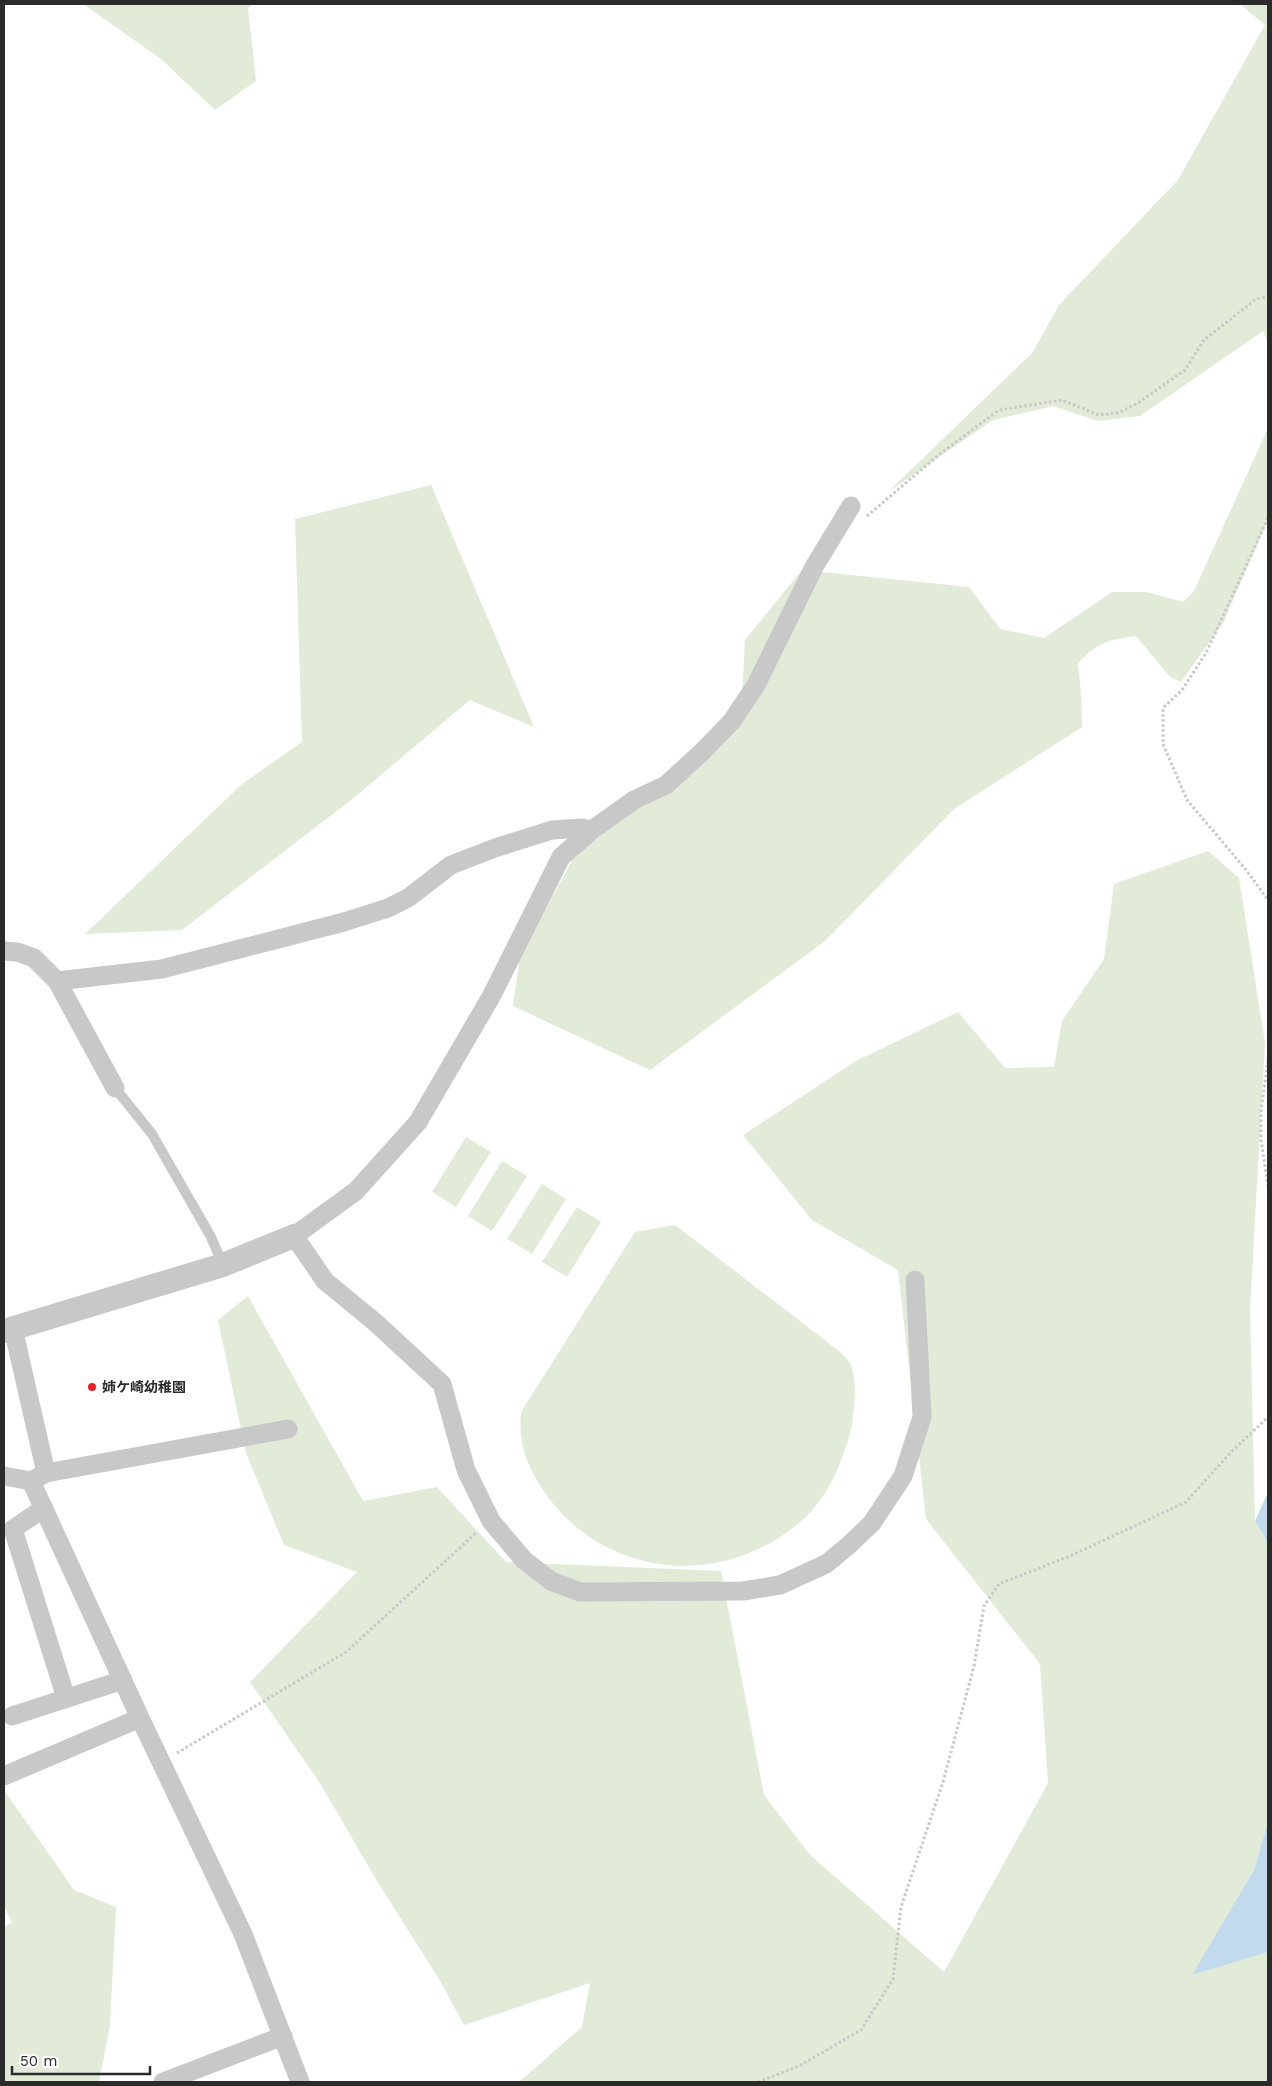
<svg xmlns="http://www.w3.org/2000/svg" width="1272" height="2086" font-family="'Work Sans','Noto Sans JP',sans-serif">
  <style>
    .green { fill: #e1ebd7 }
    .water { fill: #c1daed }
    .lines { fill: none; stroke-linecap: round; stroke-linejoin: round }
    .path { stroke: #c8c8c8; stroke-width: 3; stroke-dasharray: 2.5 2.5; stroke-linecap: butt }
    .service { stroke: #c8c8c8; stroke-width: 10 }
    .minor { stroke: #c8c8c8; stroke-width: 19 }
    .tertiary { stroke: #c8c8c8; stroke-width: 24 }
    .poi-dot { fill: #f02027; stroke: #fff; stroke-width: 2 }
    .labels { text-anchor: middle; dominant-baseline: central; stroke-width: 5; stroke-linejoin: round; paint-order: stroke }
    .poi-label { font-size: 14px; font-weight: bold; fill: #2b2b2b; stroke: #fff; text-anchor: start }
  </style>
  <rect width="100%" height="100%" fill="#fff"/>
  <path class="green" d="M83,4H253L248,8L256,81L215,110L161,59Z
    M1240,4H1268V343L1263,331L1140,416L1098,421L1053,406L993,420L888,492L1033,352L1059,305L1178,180L1265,25Z
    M1268,428V520L1223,623L1181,682L1170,677L1136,636C1109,640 1096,642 1078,664L1081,693L1082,727L954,809L825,941L650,1070L513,1006L520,956L574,857L741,722L745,640L802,570L969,587L1000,629L1044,638L1112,592H1147L1183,602L1194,591Z
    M431,485L534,727L470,700L351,800L182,930L85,934L242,784L302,742L295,519Z
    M1208,851L1239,878L1265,1043L1250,1309L1255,1521L1268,1543V1822L1254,1870L1193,1974L1268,1952V2082H519L582,2027L590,1983L464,2025L439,1979L377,1881L320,1783L250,1682L357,1572L284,1545L246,1453L218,1320L248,1296L363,1501L437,1487L506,1562L721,1571L764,1795L810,1855L944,1972L1048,1783L1040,1664L926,1519L898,1270L812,1220L743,1135L856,1061L958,1012L1005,1068L1054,1067L1062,1021L1104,959L1114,884Z
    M466,1137L491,1152L456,1207L432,1192Z
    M502,1161L527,1176L492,1231L468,1216Z
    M542,1184L566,1199L532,1254L507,1239Z
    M577,1207L601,1222L567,1277L542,1262Z
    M675,1225L839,1351C843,1355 849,1360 851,1366C858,1383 854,1419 849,1437C841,1462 832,1487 814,1508C805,1519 792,1529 780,1537C702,1588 599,1570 545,1493C527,1467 518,1444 521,1412L635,1232Z
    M4,1790L74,1890L116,1907L110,2025L99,2082H4V1927L12,1923L4,1906Z"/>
  <path class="water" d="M1268,1492V1543L1255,1521Z
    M1268,1822V1952L1192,1975L1254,1870Z"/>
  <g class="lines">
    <path class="path" d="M867,516L941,453L999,410L1062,400L1099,415L1118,413L1138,403L1185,370L1204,340L1256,299L1268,297
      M1268,518L1206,653L1182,690L1163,708V744L1187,800L1247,871L1268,900
      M1268,1060L1261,1111V1140L1268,1186
      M177,1753L346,1652L477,1532
      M758,2082L799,2066L861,2030L893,1979L901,1907L943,1782L974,1666L984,1606L999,1584L1070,1556L1186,1502L1232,1451L1268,1417"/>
    <path class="service" d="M115,1088L152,1134L211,1237L223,1265"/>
    <path class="minor" d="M851,506L814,567L756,685L732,721L702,752L666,785L634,800L592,830L561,857L492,995L418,1122L356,1191L294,1236L325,1281L376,1323L442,1384L466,1470L491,1521L524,1560L551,1581L580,1592L743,1591L780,1585L826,1564L849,1545L872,1523L903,1476L922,1417L915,1280
      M4,951L17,952L34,958L57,981L115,1088
      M57,981L162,969L344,922L388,908L408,898L451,865L495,848L552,830L582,828L592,830
      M13,1328L46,1473
      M4,1476L31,1481L46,1473L288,1429
      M31,1481L140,1718L243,1934L300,2082
      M44,1508L13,1529L66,1698
      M12,1716L123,1680
      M4,1776L140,1718
      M163,2082L283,2036"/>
    <path class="tertiary" d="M4,1331L223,1265L294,1236"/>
  </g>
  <circle class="poi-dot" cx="92" cy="1387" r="5"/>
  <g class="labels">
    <g class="poi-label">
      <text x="102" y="1387">姉ケ崎幼稚園</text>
    </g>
  </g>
  <rect width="1272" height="2086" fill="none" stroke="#2b2b2b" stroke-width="10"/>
  <path d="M12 2066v8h138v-8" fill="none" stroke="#2b2b2b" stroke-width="2.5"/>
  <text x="20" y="2066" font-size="15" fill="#2b2b2b" stroke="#ffffff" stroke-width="4" paint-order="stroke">50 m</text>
</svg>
